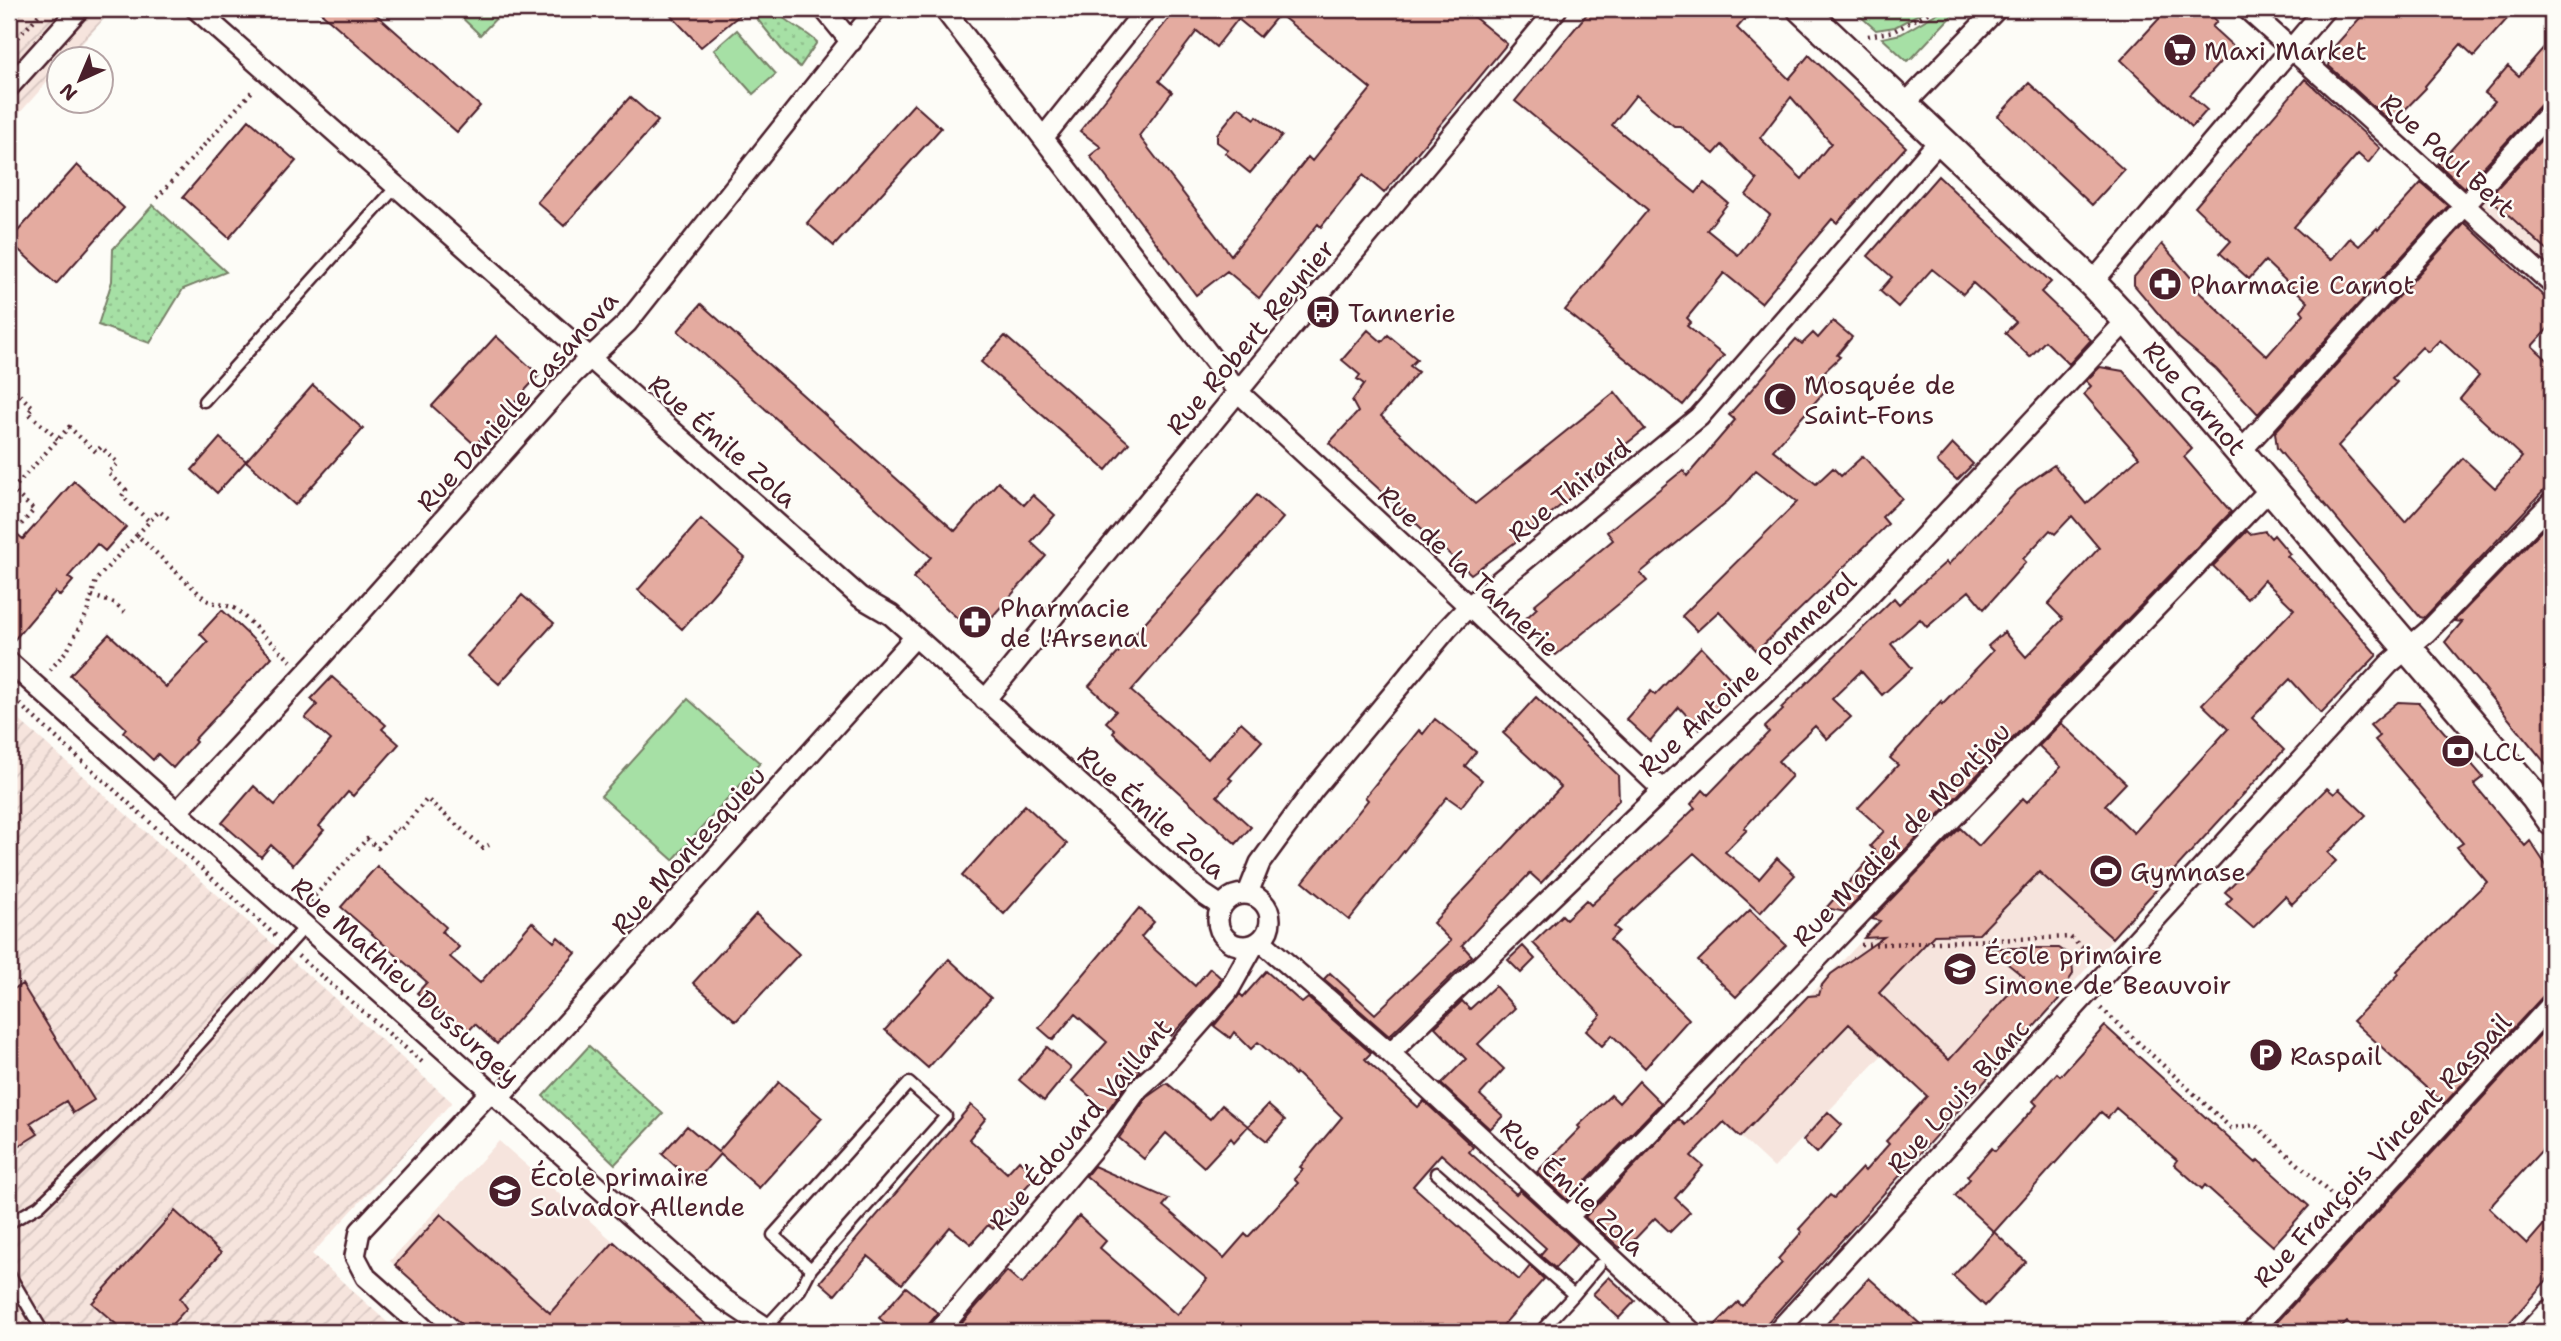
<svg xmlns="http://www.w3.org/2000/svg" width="2561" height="1341" font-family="'Shantell Sans',sans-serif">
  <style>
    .built { fill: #f6e4dd }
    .industrial { fill: url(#industrial-furrows) }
    .grass { fill: #a6e0a5; stroke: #788068; stroke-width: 2 }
    .park { fill: url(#park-dots); stroke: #788068; stroke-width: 2 }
    .building { fill: #e4aba0; stroke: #4a1f2b; stroke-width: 2; fill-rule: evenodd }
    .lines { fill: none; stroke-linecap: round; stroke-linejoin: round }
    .service-casing { stroke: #4a1f2b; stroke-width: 15 }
    .minor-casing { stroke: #4a1f2b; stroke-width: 24 }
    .secondary-casing { stroke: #4a1f2b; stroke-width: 33 }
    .primary-casing { stroke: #4a1f2b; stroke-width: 37 }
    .path { stroke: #4a1f2b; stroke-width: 4.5; stroke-dasharray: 2 5; stroke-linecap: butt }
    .service { stroke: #fdfcf7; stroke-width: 10 }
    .minor { stroke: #fdfcf7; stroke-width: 19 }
    .secondary { stroke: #fdfcf7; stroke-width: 28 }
    .primary { stroke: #fdfcf7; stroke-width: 32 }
    .labels { text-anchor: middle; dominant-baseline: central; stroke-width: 5; stroke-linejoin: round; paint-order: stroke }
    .poi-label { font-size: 26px; fill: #4a1f2b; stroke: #fdfcf7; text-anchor: start }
    .street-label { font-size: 26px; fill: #4a1f2b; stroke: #fdfcf7 }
  </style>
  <defs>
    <pattern id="industrial-furrows" width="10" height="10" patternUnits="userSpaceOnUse" patternTransform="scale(1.75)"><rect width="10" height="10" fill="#f6e4dd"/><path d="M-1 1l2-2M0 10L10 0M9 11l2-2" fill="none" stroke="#d4c3be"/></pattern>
    <pattern id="park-dots" width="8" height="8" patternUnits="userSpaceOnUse" patternTransform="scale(1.75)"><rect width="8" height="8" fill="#a6e0a5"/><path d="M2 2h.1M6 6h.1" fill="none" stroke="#90c08e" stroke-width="1.8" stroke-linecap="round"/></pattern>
  </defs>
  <rect width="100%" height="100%" fill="#fdfcf7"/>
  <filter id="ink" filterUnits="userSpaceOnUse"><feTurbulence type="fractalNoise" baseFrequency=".0143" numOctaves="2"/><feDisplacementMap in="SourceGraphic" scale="14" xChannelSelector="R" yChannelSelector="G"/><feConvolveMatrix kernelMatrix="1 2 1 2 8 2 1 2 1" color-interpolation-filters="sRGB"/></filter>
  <g filter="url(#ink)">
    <path class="built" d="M2552,110V284L2465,205Z
      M2105,805L2174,871L1952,1118L1882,1055L1774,1168L1705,1104L1924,876L1983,930Z
      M499,1141L614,1242L714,1332H469L390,1261Z"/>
    <path class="industrial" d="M9,9H113L68,59L60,60L59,69L9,125Z
      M9,711L452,1102L312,1254L398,1332H9Z"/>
    <path class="grass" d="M453,9H505L480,35Z
      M1852,9H1928L1895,27L1876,30Z
      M1958,9L1912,58L1907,61L1882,38L1901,34L1941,11Z
      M737,30L776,74L753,94L714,50Z
      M688,699L760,763L673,860L601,796Z"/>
    <path class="park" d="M762,9H774C786,24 804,29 817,42L800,67L787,56L754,15Z
      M153,205L226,272L183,289L150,343L98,325L112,281L113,249Z
      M589,1046L663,1114L615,1164L543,1096Z"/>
    <path class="building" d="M317,9H370L480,106L457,132Z
      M665,9H747L701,47Z
      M1170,9H1464L1507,44L1384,193L1363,175L1321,227L1318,224L1259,298L1227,271L1196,295L1090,156L1101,147L1080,131L1174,12ZM1279,14L1371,89L1312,161L1308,157L1231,255L1139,136L1172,92L1159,81L1197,31L1216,47L1238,19L1260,37Z
      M1591,9H1754L1737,28L1789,79L1809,55L1906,147L1837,223L1832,219L1761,303L1724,273L1687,318L1691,322L1687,326L1724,356L1683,405L1565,310L1648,210L1515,101ZM1636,95L1674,126H1680L1714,154L1722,145L1757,180L1746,195L1770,215L1738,255L1707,230L1728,203L1704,183L1696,193L1612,125ZM1791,97L1831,143L1802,179L1760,138Z
      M2168,9H2204L2217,21L2212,27L2234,47L2190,95L2207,110L2192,127L2121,60Z
      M2368,9H2516L2474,56L2461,44L2425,86L2426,88L2392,123L2329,66L2333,48Z
      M2552,38V98L2543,102L2464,188L2438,164L2495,101L2485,93L2508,66L2519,76Z
      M2305,79L2380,148L2368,163L2358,154L2294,227L2331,260L2350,238L2359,246L2377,228L2378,230L2421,183L2448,206L2258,414L2216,369L2179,338L2134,285V277L2162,244L2199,287L2197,290L2267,356L2304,314L2301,310L2308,302L2265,261L2249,279L2220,253L2231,241L2195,207Z
      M2029,83L2124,170L2092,205L1998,116Z
      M630,97L658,121L564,226L537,202Z
      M914,104L941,128L834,246L807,223Z
      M1239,107L1255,119L1257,116L1282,136L1250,173L1225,153L1228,150L1217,142V134Z
      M249,120L296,161L229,238L183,197Z
      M2552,128V255L2489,197Z
      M77,165L124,208L56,284L9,241Z
      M1938,176L2051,282L2041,292L2091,340L2069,364L2045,341L2030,357L2005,333L2016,322L1973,283L1963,294L1932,269L1898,307L1880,291L1892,277L1868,256Z
      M2465,223L2552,304V324L2532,346L2552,364V482L2424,618L2420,617L2277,448L2275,432ZM2440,340L2479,376L2460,399L2522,457L2495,488L2463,458L2405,522L2338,446L2397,382L2392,378L2422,347L2428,352Z
      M701,304L955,531L998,482L1024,505L1033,495L1055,515L1031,542L1046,556L976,635L913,578L931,557L678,331Z
      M1833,321L1852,337L1837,355L1840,357L1821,375L1831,384L1773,450L1816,484L1833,468L1841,476L1863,456L1902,498L1882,517L1888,524L1757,651L1719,611L1697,631L1682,616L1797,502L1756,470L1728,501L1640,573L1647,581L1556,655L1521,623L1537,608L1534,605L1613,540L1607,532L1683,470L1687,476L1735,420L1729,415L1796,339L1802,344L1813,333L1818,338Z
      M1368,330L1382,342L1388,335L1417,359L1410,366L1418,372L1381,416L1475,504L1615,392L1645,429L1620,449L1624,454L1517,541L1471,574L1329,443L1358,412L1352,401L1364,384L1357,379L1360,375L1342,360Z
      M496,336L539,375L475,445L432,406Z
      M1005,336L1129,443L1106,470L981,362Z
      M2100,367L2123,371L2192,449L2184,457L2231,512L1845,912L1826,908L1876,852L1870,846L1884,831L1858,808L1898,765L1890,758L1941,701L1942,704L1993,651L1988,646L2004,632L2026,657L2063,619L2048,604L2099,548L2072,516L2055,534L2050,530L2023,559L2026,562L1984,609L1969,591L1927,627L1920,619L1891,644L1912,668L1882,695L1861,671L1832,699L1851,717L1827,739L1815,726L1778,761L1792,776L1744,828L1747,830L1725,852L1759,879L1777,858L1795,875L1760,913L1694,853L1614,927L1619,931L1610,940L1689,1019L1645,1068L1612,1035L1602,1046L1586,1031L1601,1015L1533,943L1562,915L1566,919L1586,900L1591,905L1672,830L1695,808L1691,804L1703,790L1708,795L1769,732L1765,727L1783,710L1781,708L1894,598L1899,604L1946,562L1948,565L2018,490L2054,465L2086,504L2139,457L2084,394L2091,386L2086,381Z
      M313,385L363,429L295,505L246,461Z
      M220,438L246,461L217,493L192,470Z
      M1953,444L1973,464L1957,480L1937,462Z
      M74,481L126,527L105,551L97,544L68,577L73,581L60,596L55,592L9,646V544L17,534L23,539Z
      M1257,495L1283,518L1131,691L1208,759L1241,722L1262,741L1229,778L1232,780L1217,796L1251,827L1236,844L1113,733L1115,730L1106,722L1116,711L1089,686Z
      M701,519L745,558L682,629L638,590Z
      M2543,529L2552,537V771L2445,642L2462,622L2454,621Z
      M2247,531L2250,534L2265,531L2271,538L2274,535L2290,554L2287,556L2317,586L2377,655L2321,713L2290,679L2252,718L2284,750L2112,938L2039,872L1979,934L1934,935L1879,993L1949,1060L2024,977L1988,948H2059L2068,954L2072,960L2073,974L2058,997L2059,999L1759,1332H1708L1738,1302L1742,1306L1782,1263L1778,1259L1802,1232L1799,1229L1830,1195L1834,1198L1862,1168L1865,1171L1889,1144L1886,1141L1927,1096L1849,1024L1740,1137L1724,1122L1691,1156L1703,1166L1675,1198L1690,1212L1670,1232L1655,1218L1630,1244L1627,1241L1620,1248L1585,1217L1679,1119L1685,1125L1808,996L1819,995L1822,985L1831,974L1884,937L1864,938L1880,921L1872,919L1960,828L1979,846L2023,798L2027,802L2061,767L2039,746L2061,723L2126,783L2105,805L2134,833L2228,729L2202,704L2294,609L2264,580L2247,599L2213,566Z
      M522,595L554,623L499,684L467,656Z
      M222,610L272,657L194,740L196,742L173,768L158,754L153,760L123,732L126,728L70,675L109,634L166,687L208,642L200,634Z
      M1701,647L1734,682L1715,702L1720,708L1699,729L1679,707L1650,741L1626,719L1651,691L1655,695Z
      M332,677L386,725L382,729L399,744L353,796L348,792L319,826L324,830L293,865L271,845L261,857L222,823L254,786L275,805L331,740L305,718L317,705L311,699Z
      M1536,697L1618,775L1619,800L1541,883L1530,873L1462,945L1472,956L1389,1036L1324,979L1330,973L1375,1014L1451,941L1433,923L1561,787L1503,733Z
      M2398,702L2419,703L2483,777L2474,784L2525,846L2530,841L2552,874V992L2543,996L2444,1104L2353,1021L2399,974L2397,971L2487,882L2457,847L2463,843L2375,740L2380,736L2370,725Z
      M1435,719L1476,752L1465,766L1482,780L1461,807L1447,797L1349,920L1303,882L1368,800L1365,797L1419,730L1423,734Z
      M2327,788L2334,794L2339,789L2366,815L2328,853L2336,861L2292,904L2285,896L2253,928L2226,904L2232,898L2225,892Z
      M1025,805L1067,844L1004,914L962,876Z
      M377,866L446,927L442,932L459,947L450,957L480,983L532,922L554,942L558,937L576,953L497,1044L475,1024L465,1035L417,993L427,982L341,907Z
      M1139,908L1154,922L1141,937L1195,986L1210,968L1221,978L1217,986L1171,1036L1164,1029L1133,1065L1140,1071L1128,1082L1107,1111L1072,1081L1107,1042L1075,1014L1053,1040L1039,1028Z
      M1750,910L1786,945L1736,997L1698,961Z
      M756,914L799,954L736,1021L693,983Z
      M1523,946L1535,959L1521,973L1508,960Z
      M949,959L991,998L928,1068L885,1030Z
      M1266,971L1302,1003L1308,998L1371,1053L1365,1059L1371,1065L1418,1107L1424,1101L1473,1147L1469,1152L1516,1194L1520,1190L1578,1243L1555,1268L1540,1255L1546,1248L1441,1154L1413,1186L1519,1280L1530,1266L1544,1279L1497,1332H954L1007,1271L1022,1284L1079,1216L1106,1241L1100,1248L1177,1315L1207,1279L1086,1176L1094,1166L1169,1199L1163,1206L1224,1258L1245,1234L1248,1237L1298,1183L1294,1179L1303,1169L1300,1167L1342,1117L1296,1073L1295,1075L1258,1042L1251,1049L1234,1032L1230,1038L1214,1026L1240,994L1243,997Z
      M22,984L94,1100L73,1113L66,1101L30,1123L38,1134L9,1152V992Z
      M1495,986L1515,1008L1478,1044L1504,1069L1480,1095L1503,1116L1490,1129L1441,1084L1466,1059L1435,1027L1462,1001L1470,1009Z
      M2552,1022V1139L2489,1208L2527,1244L2552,1215V1274L2509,1323L2500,1332H2359L2347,1322L2337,1332H2268Z
      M2105,1026L2256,1163L2258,1160L2309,1206L2273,1246L2205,1185L2202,1189L2174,1164L2177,1160L2116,1108L2108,1118L2101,1112L1994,1232L1955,1196L1970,1179L1967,1176L1992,1148L1995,1151L2037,1105L2033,1101L2057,1073L2060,1076Z
      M1047,1047L1071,1068L1044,1101L1019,1080Z
      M1639,1081L1661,1103L1567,1200L1537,1172L1580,1128L1578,1126L1611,1095L1619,1103Z
      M779,1082L822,1118L759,1188L720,1154L694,1183L662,1154L687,1126L718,1152Z
      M1167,1083L1210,1119L1222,1105L1248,1126L1234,1142L1231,1138L1204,1167L1166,1133L1144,1159L1119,1138L1147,1097Z
      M971,1105L986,1118L969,1139L1007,1173L1019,1160L1036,1176L1010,1205L1013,1207L993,1229L988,1225L971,1244L950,1227L902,1284L868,1256L835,1295L820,1282Z
      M1268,1105L1285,1120L1267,1141L1248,1126Z
      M1828,1112L1842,1125L1817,1153L1803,1140Z
      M175,1211L221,1253L180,1298L187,1308L165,1332H125L92,1303Z
      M441,1214L550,1313L614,1242L714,1332H470L395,1265Z
      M1994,1232L2026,1262L1985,1306L1953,1276Z
      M1609,1277L1635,1301L1619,1318L1593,1294Z
      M1869,1278L1929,1332H1819Z
      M906,1287L938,1313L928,1325L926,1332H896L879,1318Z"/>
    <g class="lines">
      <defs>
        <path id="service" d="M204,401L396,187
          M1436,1173L1574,1295L1540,1332
          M9,1223L39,1206L143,1106L305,927
          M9,1274L43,1332
          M1574,1295L1599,1265
          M766,1327L800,1290L811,1269L946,1116L909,1083L773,1235L811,1269"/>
        <path id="minor" d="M196,9L860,597L891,615L1203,894L1221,906
          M824,9L851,42
          M944,9L1238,392L1440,579L1663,790
          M2247,9L2552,284
          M9,87L79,9
          M1904,105L1997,9
          M1043,138L1146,9
          M2092,283L2325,9
          M2241,451L2552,110
          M9,662L725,1300L773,1332
          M985,700L1259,366L1557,9
          M177,812L319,659L573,374L627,323L876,9
          M1248,893L1260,863L1314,789L1447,629L1469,606L1699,417L1940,140
          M1218 920a26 26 0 1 1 52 0a26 26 0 1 1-52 0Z
          M1261,941L1390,1053L1692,1332
          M1390,1053L1663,790L1858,607L2127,320
          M499,1098L915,637
          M1567,1218L2272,487
          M428,1332L366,1277L355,1256L360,1231L491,1091
          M938,1332L1108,1131L1138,1089L1159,1070L1227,993L1254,945
          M1777,1332L2389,664L2427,632L2552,502
          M2251,1332L2552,1004"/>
        <path id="secondary" d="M1802,9L2092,283L2127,320L2535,797L2552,821"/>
        <path id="primary" d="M2537,1332L2552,1316"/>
      </defs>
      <use href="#service" class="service-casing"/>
      <use href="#minor" class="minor-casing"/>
      <use href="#secondary" class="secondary-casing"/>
      <use href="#primary" class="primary-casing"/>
      <path class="path" d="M1868,36L1894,31L1935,9
        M9,48L44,9
        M157,198L254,89
        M9,386L33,407L28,413L58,439
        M9,528H18L34,510L12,490L69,427L96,452L101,447L118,463L108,473L126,490L122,496L149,521
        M137,535L159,511L168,518
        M92,596L114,603L127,614
        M50,670L68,649L87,613L96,580L137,535L205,599C215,605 226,604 236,609L291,661
        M9,695L276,936
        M310,901L367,839L378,848L396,828L400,831L427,799L483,848L489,845
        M1861,945L2070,937L2093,957
        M298,956L422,1062
        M2101,1008L2231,1128L2255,1125L2343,1205"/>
      <use href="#service" class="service"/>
      <use href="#minor" class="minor"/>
      <use href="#secondary" class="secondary"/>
      <use href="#primary" class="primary"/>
    </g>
  </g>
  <defs>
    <symbol id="supermarket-disc" viewBox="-11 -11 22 22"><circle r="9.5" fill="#4a1f2b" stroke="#fdfcf7"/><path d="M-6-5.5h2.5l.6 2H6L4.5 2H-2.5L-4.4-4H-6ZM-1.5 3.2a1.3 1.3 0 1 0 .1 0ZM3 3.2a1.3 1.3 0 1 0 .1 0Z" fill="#fff"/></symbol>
    <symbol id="pharmacy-disc" viewBox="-11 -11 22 22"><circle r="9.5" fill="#4a1f2b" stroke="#fdfcf7"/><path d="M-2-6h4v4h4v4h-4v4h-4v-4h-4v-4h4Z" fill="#fff"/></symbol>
    <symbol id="bus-disc" viewBox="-11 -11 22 22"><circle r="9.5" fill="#4a1f2b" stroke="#fdfcf7"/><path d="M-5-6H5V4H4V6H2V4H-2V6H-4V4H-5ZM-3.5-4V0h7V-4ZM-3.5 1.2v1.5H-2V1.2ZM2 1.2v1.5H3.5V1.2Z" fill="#fff"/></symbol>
    <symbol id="mosque-disc" viewBox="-11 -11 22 22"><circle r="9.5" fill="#4a1f2b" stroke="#fdfcf7"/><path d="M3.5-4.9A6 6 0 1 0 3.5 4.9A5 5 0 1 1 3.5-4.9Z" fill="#fff"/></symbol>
    <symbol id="bank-disc" viewBox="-11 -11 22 22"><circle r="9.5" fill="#4a1f2b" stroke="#fdfcf7"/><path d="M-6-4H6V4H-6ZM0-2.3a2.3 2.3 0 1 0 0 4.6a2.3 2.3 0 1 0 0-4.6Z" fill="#fff"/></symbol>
    <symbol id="stadium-disc" viewBox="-11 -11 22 22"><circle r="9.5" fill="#4a1f2b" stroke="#fdfcf7"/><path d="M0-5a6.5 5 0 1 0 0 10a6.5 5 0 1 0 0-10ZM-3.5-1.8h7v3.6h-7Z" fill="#fff"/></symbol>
    <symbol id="school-disc" viewBox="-11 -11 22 22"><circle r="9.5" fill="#4a1f2b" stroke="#fdfcf7"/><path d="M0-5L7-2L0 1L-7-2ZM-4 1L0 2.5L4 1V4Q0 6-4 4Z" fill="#fff"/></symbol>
    <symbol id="parking-disc" viewBox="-11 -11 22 22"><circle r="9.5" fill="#4a1f2b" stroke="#fdfcf7"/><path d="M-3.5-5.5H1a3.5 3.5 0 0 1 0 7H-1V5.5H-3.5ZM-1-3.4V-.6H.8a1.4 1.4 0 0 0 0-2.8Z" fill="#fff"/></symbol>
  </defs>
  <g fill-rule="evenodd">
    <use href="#supermarket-disc" x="2161" y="31" width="38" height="38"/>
    <use href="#pharmacy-disc" x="2146" y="265" width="38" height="38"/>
    <use href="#bus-disc" x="1304" y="293" width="38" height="38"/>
    <use href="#mosque-disc" x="1761" y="380" width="38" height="38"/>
    <use href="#pharmacy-disc" x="956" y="603" width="38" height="38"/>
    <use href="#bank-disc" x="2439" y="732" width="38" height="38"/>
    <use href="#stadium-disc" x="2087" y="852" width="38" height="38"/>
    <use href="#school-disc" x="1941" y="950" width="38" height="38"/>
    <use href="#parking-disc" x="2247" y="1036" width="38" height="38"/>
    <use href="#school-disc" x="486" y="1172" width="38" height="38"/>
  </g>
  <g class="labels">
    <g class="poi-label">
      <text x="2204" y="50">Maxi Market</text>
      <text x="2190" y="284">Pharmacie Carnot</text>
      <text x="1348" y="312">Tannerie</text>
      <text x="1804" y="384">Mosquée de<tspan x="1804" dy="30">Saint-Fons</tspan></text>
      <text x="1000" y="607">Pharmacie<tspan x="1000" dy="30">de l'Arsenal</tspan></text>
      <text x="2482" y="751">LCL</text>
      <text x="2130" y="871">Gymnase</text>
      <text x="1984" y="954">École primaire<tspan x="1984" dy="30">Simone de Beauvoir</tspan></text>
      <text x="2290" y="1055">Raspail</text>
      <text x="530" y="1176">École primaire<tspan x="530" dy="30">Salvador Allende</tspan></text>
    </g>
    <g class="street-label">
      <text transform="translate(2448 155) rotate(42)">Rue Paul Bert</text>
      <text transform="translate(1250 337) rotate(-50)">Rue Robert Reynier</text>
      <text transform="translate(2195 398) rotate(49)">Rue Carnot</text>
      <text transform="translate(517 401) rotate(-48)">Rue Danielle Casanova</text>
      <text transform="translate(723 441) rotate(41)">Rue Émile Zola</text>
      <text transform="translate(1569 490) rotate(-39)">Rue Thirard</text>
      <text transform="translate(1469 571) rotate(43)">Rue de la Tannerie</text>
      <text transform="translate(1747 674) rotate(-43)">Rue Antoine Pommerol</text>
      <text transform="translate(1152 812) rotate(41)">Rue Émile Zola</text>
      <text transform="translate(1901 834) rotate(-46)">Rue Madier de Montjau</text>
      <text transform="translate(688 850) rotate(-48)">Rue Montesquieu</text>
      <text transform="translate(406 981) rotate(42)">Rue Mathieu Dussurgey</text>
      <text transform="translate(1958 1096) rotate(-48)">Rue Louis Blanc</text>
      <text transform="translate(1080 1124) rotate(-50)">Rue Édouard Vaillant</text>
      <text transform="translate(2382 1150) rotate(-47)">Rue François Vincent Raspail</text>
      <text transform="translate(1573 1187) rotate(43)">Rue Émile Zola</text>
    </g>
  </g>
  <rect width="2561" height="1341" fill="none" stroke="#fdfcf7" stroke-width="35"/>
  <rect x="18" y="18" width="2526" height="1306" fill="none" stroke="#4a1f2b" stroke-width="2.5" filter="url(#ink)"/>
  <g transform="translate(80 80) rotate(224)"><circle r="33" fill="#fdfcf7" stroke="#b5a4a5" stroke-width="2"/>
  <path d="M0-5L12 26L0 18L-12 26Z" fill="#4a1f2b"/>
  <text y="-10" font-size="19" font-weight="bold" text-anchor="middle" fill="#4a1f2b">N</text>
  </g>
</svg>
